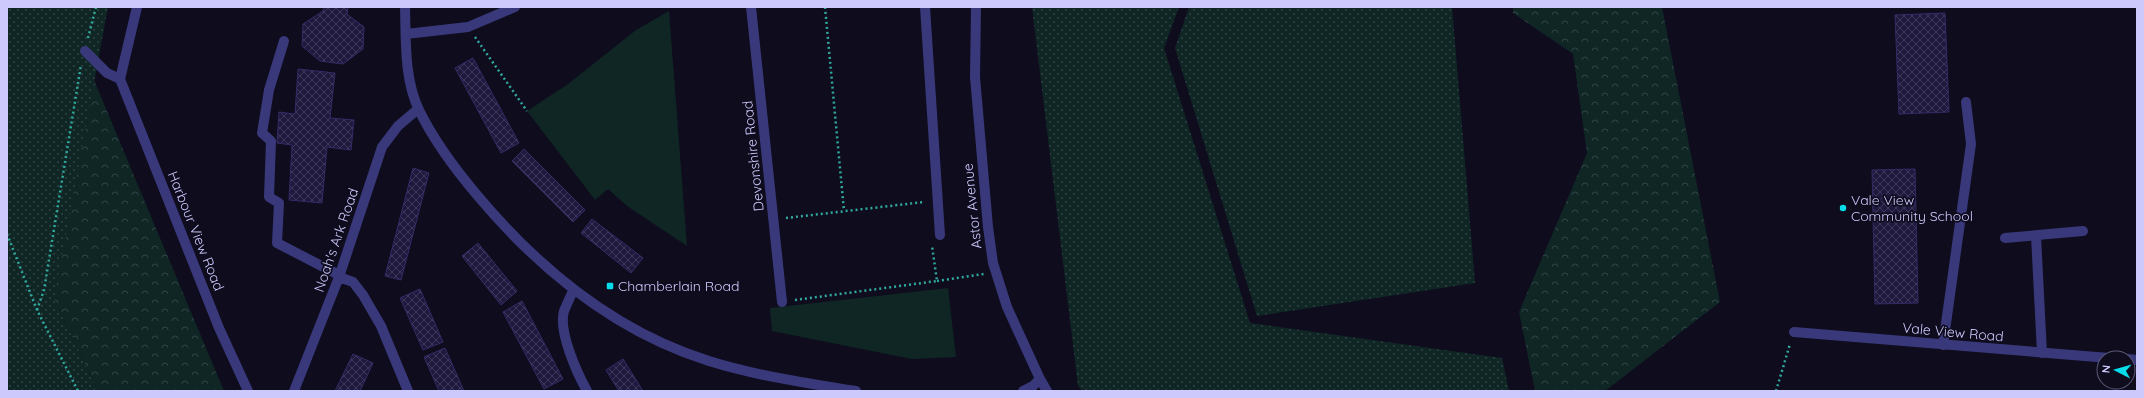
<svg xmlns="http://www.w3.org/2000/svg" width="2144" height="398" font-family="Quicksand,sans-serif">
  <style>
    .forest { fill: url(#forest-crowns) }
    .park { fill: url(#park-dots) }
    .garden { fill: #0f2625 }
    .building { fill: url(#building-cross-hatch); stroke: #352b68 }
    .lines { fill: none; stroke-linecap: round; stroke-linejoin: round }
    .path { stroke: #30aa9f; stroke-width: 2.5; stroke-dasharray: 2 3; stroke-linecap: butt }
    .minor { stroke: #39387a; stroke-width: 10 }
    .poi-dot { fill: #07dceb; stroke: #0e0c1d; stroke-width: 1.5 }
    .labels { text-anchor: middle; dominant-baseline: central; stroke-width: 3.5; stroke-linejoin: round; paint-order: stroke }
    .street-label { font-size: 14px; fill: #cdc9fd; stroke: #0e0c1d }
    .poi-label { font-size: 14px; fill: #cdc9fd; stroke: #0e0c1d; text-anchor: start }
  </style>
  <defs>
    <pattern id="forest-crowns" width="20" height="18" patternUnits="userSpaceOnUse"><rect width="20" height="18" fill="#0f2625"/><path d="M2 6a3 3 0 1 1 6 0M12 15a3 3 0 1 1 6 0" fill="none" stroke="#314446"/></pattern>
    <pattern id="park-dots" width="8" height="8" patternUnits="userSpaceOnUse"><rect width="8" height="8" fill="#0f2625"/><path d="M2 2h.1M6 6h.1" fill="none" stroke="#314446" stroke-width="1.8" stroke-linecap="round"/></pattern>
    <pattern id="building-cross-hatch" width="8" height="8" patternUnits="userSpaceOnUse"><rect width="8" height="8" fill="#1f193d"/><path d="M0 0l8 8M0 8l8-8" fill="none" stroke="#3e395a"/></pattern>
  </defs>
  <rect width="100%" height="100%" fill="#0e0c1d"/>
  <path class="forest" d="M1513,7H1662L1720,302L1605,391H1535L1519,312L1587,153L1573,54L1513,13Z
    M94,80L224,391H98L54,299L7,161L80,157Z"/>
  <path class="park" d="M7,7H108L54,299L98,391H7Z
    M1032,7H1179L1164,48L1250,323L1502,358L1509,391H1083L1078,386Z
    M1189,7H1452L1475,283L1257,316L1175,48Z"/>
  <path class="garden" d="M669,11L687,246L627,206L608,189L595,200L527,111L568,84L636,30Z
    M948,288L956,357L912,359L772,331L770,308Z"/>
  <path class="building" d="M324,7H348L347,14L364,27L363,49L343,64L320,61L302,46L303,24L323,11Z
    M1945,13L1949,112L1899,114L1895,15Z
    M473,58L519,143L501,153L455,68Z
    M298,69L335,73L330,118L354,120L351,150L327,147L322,203L289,200L292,145L277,143L279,112L295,114Z
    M524,149L585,210L573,222L512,161Z
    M413,168L429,173L401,280L385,276Z
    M1915,169L1918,303L1875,304L1872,170Z
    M592,219L643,258L631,273L581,233Z
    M478,243L517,291L501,305L462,256Z
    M420,289L443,342L423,350L400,298Z
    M522,301L563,379L544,389L503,312Z
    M445,348L464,391H439L424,357Z
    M353,354L373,363L360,391H335Z
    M623,359L643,391H619L606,370Z"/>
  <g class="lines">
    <path class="path" d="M825,7L844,211
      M475,37L527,111
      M88,38L96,7
      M786,218L924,202
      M7,234L37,310L78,391
      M937,281L984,274
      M795,300L937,281L932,246
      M37,310L44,290L81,65
      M1776,391L1790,344"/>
    <path class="minor" d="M137,7L120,79L219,328L248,391
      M405,7C406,40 404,79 419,110C434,141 455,169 477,195C539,269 616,332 709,361C757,376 807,383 856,391
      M751,7L782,302
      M925,7L940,235
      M976,7L975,77L988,227L993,263L1007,307L1040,379L1047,391
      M406,34L468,27L515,7
      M284,41L269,90L262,133L271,141L269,197L279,203L277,243L339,275
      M85,51L107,73L120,79
      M2036,236L2042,353
      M2005,238L2083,231
      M339,277L353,282L363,295L381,326L408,391
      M573,291C570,297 567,304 564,311C558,331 577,373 587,391
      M1794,332L2109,358
      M1943,345L1971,144L1966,102
      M2128,359L2137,360
      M294,391L339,277L382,147L398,126L418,109
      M1023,391L1033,386L1040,379"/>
  </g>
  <g class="poi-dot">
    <circle cx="1843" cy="208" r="4"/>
    <rect x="606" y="282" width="8" height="8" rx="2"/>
  </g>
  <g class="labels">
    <g class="street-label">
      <text transform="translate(753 156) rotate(-96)">Devonshire Road</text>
      <text transform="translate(972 206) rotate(-96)">Astor Avenue</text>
      <text transform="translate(196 231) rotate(68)">Harbour View Road</text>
      <text transform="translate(336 240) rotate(-71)">Noah's Ark Road</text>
      <text transform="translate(1953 332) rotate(5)">Vale View Road</text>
    </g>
    <g class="poi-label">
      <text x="1851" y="200">Vale View<tspan x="1851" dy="16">Community School</tspan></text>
      <text x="618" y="286">Chamberlain Road</text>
    </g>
  </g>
  <rect width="2144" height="398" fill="none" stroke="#cdc9fd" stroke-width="16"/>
  <g transform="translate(2116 370) rotate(276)"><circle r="19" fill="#0e0c1d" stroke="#5a5877"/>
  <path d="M0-3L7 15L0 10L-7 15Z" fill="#07dceb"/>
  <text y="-6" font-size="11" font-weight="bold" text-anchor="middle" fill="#cdc9fd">N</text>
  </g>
</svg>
